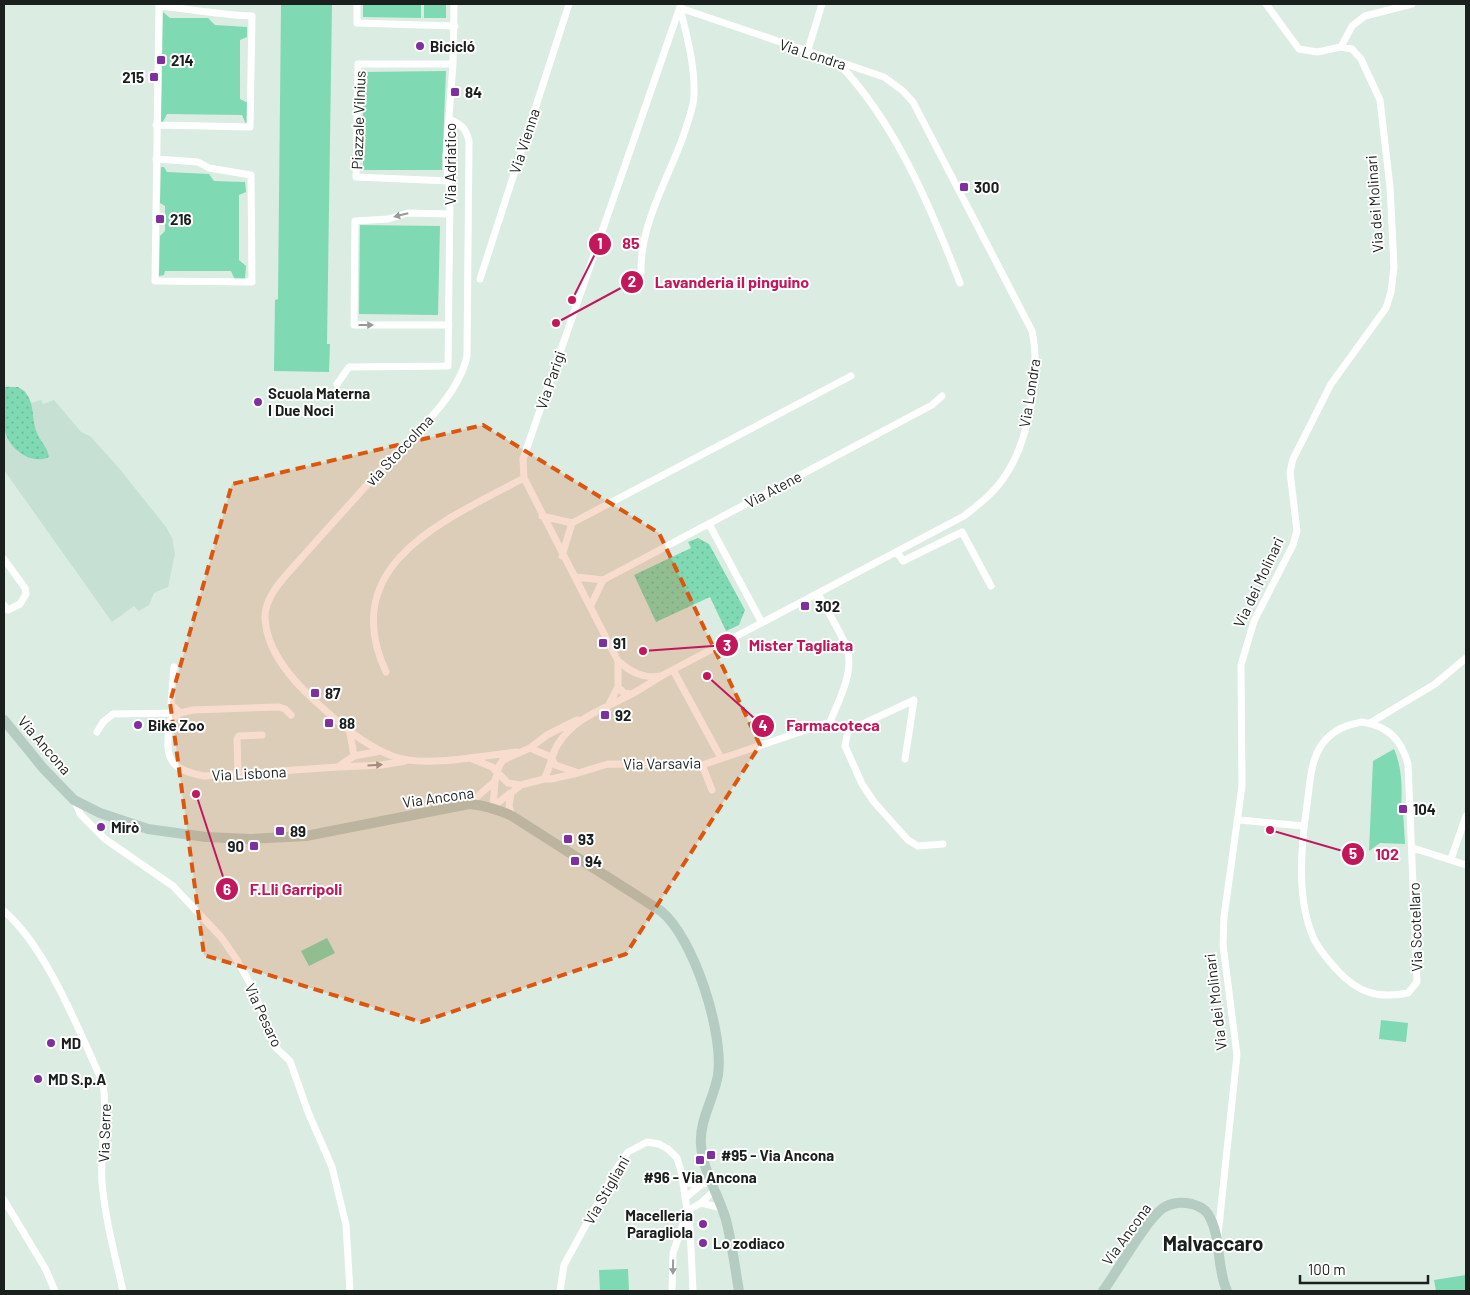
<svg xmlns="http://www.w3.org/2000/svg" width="1470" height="1295" font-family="Barlow,sans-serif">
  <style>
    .built { fill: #c7e0d4 }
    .grass { fill: url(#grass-dots) }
    .park { fill: #7fd9b2 }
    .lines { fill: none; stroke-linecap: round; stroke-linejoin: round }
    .street { stroke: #fff; stroke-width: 7 }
    .secondary { stroke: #b5ccc2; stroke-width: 10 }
    .oneway { fill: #989b99 }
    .marked { fill: #de560d; fill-opacity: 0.2; stroke: #de560d; stroke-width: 4; stroke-dasharray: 10 6; stroke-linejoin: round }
    .poi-dot { fill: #7f2f9f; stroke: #fff; stroke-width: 2 }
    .labels { text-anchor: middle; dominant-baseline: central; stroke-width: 4; stroke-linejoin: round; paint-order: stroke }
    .poi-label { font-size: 15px; font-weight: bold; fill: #1a201d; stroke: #fff; text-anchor: start }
    .street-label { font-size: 15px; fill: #1a201d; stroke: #fff }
    .district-label { font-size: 20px; font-weight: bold; fill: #1a201d; stroke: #fff }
    .leader { fill: none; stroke: #c2185b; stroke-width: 2 }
    .callout-dot { fill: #c2185b; stroke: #fff; stroke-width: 2 }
    .mark-label { font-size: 15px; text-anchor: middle; font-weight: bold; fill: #fff }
    .callout-label { font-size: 16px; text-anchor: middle; font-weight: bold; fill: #c2185b; stroke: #fff; stroke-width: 4; stroke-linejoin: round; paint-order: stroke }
  </style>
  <defs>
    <pattern id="grass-dots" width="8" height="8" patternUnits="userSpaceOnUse" patternTransform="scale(1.25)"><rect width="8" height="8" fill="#7fd9b2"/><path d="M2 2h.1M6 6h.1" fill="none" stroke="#6dba99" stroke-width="1.8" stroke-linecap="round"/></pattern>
  </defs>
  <rect width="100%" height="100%" fill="#dbece3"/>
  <path class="built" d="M8,386L24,390L31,403L41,400L43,404L54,400L81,432L90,436L118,467L166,527L172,538L175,554L168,587L154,593L149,605L139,611L134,606L112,622L4,470V387Z"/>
  <path class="grass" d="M4,387H18C37,397 30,416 37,433C40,441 48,448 49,457C30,466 6,447 4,426C2,413 4,400 4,387Z
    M698,538L709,544L745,610L739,625L726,631L710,597L656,622L634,575L691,548L688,542Z"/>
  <path class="park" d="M281,4H332L327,344H330L329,372L274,371L275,300L278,299Z
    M363,4H421V18L363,17Z
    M424,4H446V18H424Z
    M163,12L170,18H208L215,25L247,27V37L240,40V99L248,103V124H246L242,115L167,114L163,122H161Z
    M446,71L442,170H363V72Z
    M161,167H164L167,172L209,174L214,181L245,182L246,192L239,195V260L246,266L245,279L235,280L231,271H165L164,275L159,276L160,236L165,231V206L160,203Z
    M360,225L440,226L438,315L359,314Z
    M1394,749C1403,770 1402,791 1401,811H1403L1405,844L1380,843L1369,851L1373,761Z
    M327,938L335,953L309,966L301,951Z
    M1381,1020L1408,1023L1406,1042L1379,1039Z
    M628,1269L629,1291H600L599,1270Z
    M1466,1275V1291H1436L1434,1280Z"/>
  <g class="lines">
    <path class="street" d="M357,4V23L455,26
      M1341,47L1352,26L1365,16L1412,4
      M807,53L822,4
      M839,64C895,122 931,208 960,283
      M449,119C461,124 466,128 469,141L467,356C458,398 413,435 384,466C357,496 330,526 303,556C288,574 264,594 265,619C267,652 292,680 315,701C339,723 362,744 392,756C422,768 483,756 516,752
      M156,125L250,127L252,16C221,15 190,9 159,6
      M156,159L198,162L209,168L251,175L252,282L155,281L159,4
      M449,181L356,177L358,64H453
      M641,272C640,221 671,175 686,128C689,117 694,106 694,95C695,65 687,36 680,8
      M480,279L569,4
      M449,325H354L355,221L388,219L408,213L450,214
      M337,384L349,367L448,366L450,197L446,157L453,64L454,4
      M542,516L572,523
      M572,523L851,376
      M709,524L762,623
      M897,552L903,561L962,532L991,586
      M562,556L572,523
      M4,559L25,588L26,594L20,604L8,610L4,605
      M576,577L603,580
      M603,580L932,405L942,396
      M818,594C825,607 845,639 848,652C853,675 838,702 830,722
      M591,605L603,580
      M618,661V687L624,693L631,694
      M174,667L171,704L180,713
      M673,670L721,758
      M386,672C336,564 445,520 524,478
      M660,676C643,679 631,672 618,661L524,478L523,459L681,4
      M608,706L618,687
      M291,715L285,709L279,707L193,710L180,713L170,721C165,756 166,769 204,776L338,767L354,756L381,751
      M830,722L848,731L914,700L905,759
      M1362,722C1388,726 1401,739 1408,764L1417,982L1408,993C1378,999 1358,993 1337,970C1329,961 1319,950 1314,939C1296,900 1301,846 1307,805C1310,784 1310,760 1323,743C1333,730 1346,725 1362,722Z
      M1370,723L1435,684L1466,658
      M848,731L845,746L862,784L874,802L908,840L918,846L943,844
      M97,732L103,722L113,714L179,713
      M350,733L354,756
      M530,748L551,757L555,765L576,772
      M470,758L492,767L508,783L521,785L544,779C551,767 551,755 558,744C575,717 604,709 630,695C641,689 652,682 663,675L964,516C979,504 994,493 1005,476C1029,441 1041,372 1032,331L913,102L903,91L884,77L680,8
      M702,765L712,790
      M339,767L382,765L405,761
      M238,774L237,739L239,736L262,735
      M544,779H551L578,773L608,764L702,765L830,722
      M74,800L81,815L105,839L173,886L221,937L237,960L253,989L275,1047L290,1061L308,1112L332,1167L346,1225L350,1291
      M469,804L495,781
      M493,807L495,781L499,766L503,760L530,748L547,735L577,720
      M493,807L510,793
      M512,816L509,806L511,793L521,785
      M1239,820L1304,826
      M1413,848L1466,865
      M1451,859L1466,816
      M4,911C47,948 79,1031 103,1083C108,1116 100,1149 102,1182C105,1219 115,1255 123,1291
      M685,1183L702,1184L712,1182
      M685,1198L702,1184
      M4,1200L45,1268L55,1291
      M701,1203L722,1208
      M687,1211L701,1203L716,1189
      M1218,1235L1237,1055L1223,945L1224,917L1242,786L1241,665L1254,621L1293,545L1297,531L1290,472L1293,459L1331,384L1386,308L1391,292L1394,267L1390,187L1380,100L1361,59L1352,49L1341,47L1317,52L1299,49L1266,4
      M560,1291L564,1265L617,1168L628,1152L647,1142L659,1144L668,1149L677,1158L681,1171L690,1228L693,1291
      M672,1291L673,1253L686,1216"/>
    <path class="secondary" d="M4,720L43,768L74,800L100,813L148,829L206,837L251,839L306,836L469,804C485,805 497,809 512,816L661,911C694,938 724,1033 718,1075C714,1099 699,1120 701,1145C703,1172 719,1195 726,1220C732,1243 735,1268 739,1291
      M1103,1291C1117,1272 1146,1220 1163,1208C1173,1202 1181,1202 1192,1204C1199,1206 1204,1208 1208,1214C1222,1237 1216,1267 1227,1291"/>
  </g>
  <defs><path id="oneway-solid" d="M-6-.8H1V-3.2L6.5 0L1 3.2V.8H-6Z" transform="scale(1.25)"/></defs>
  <g class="oneway">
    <use href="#oneway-solid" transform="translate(401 215) rotate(166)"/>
    <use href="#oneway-solid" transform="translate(366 325)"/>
    <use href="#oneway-solid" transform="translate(375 765) rotate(-3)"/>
    <use href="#oneway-solid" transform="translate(673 1267) rotate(91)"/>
  </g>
  <path class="marked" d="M483,425L659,533L760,745L626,954L421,1022L204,955L170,702L232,484Z"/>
  <g class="poi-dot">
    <circle cx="420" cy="46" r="5"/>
    <rect x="156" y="55" width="10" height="10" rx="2.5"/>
    <rect x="149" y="72" width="10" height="10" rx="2.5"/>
    <rect x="450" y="87" width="10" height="10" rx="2.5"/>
    <rect x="959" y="182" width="10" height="10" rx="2.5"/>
    <rect x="155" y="214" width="10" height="10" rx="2.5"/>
    <circle cx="258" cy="402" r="5"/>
    <rect x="800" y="601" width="10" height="10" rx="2.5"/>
    <rect x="598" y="638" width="10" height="10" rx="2.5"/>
    <rect x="310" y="688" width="10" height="10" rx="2.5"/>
    <rect x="600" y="710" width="10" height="10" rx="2.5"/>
    <rect x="324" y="718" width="10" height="10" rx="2.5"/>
    <circle cx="138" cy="725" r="5"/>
    <rect x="1398" y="804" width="10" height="10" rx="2.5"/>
    <circle cx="101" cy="827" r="5"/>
    <rect x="275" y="826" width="10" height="10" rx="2.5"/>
    <rect x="563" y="834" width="10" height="10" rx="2.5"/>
    <rect x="249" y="841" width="10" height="10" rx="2.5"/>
    <rect x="570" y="856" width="10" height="10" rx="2.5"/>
    <circle cx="51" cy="1043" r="5"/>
    <circle cx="38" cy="1079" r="5"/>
    <rect x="706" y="1150" width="10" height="10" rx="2.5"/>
    <rect x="695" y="1155" width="10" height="10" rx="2.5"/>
    <circle cx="703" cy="1224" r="5"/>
    <circle cx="703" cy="1243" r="5"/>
  </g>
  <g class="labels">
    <g class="poi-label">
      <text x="430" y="46">Bicicló</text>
      <text x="171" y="60">214</text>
      <text x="144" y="77" text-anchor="end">215</text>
      <text x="465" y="92">84</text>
      <text x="974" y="187">300</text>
      <text x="170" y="219">216</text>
      <text x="268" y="393">Scuola Materna<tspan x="268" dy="17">I Due Noci</tspan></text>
      <text x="815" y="606">302</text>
      <text x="613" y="643">91</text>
      <text x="325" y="693">87</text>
      <text x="615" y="715">92</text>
      <text x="339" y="723">88</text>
      <text x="148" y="725">Bike Zoo</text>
      <text x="1413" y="809">104</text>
      <text x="111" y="827">Mirò</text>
      <text x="290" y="831">89</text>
      <text x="578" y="839">93</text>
      <text x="244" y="846" text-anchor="end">90</text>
      <text x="585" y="861">94</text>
      <text x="61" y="1043">MD</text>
      <text x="48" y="1079">MD S.p.A</text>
      <text x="721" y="1155">#95 - Via Ancona</text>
      <text x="700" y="1177" text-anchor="middle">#96 - Via Ancona</text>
      <text x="693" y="1215" text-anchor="end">Macelleria<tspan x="693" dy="17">Paragliola</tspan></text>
      <text x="713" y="1243">Lo zodiaco</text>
    </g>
    <g class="street-label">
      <text transform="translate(813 54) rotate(18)">Via Londra</text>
      <text transform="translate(358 120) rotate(-88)">Piazzale Vilnius</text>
      <text transform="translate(524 141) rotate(-72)">Via Vienna</text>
      <text transform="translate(450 164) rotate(-90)">Via Adriatico</text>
      <text transform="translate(1374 204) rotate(-94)">Via dei Molinari</text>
      <text transform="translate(550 380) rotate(-71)">Via Parigi</text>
      <text transform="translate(1029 393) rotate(-81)">Via Londra</text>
      <text transform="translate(399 450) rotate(-47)">via Stoccolma</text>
      <text transform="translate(773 489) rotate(-28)">Via Atene</text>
      <text transform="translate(1258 582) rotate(-65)">Via dei Molinari</text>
      <text transform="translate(45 745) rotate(49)">Via Ancona</text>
      <text transform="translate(662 763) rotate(-1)">Via Varsavia</text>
      <text transform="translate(249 773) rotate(-3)">Via Lisbona</text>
      <text transform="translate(438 797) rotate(-8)">Via Ancona</text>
      <text transform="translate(1415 927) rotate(-92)">Via Scotellaro</text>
      <text transform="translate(1215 1002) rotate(-97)">Via dei Molinari</text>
      <text transform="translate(264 1015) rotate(65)">Via Pesaro</text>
      <text transform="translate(104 1133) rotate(-88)">Via Serre</text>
      <text transform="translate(606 1190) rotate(-60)">Via Stigliani</text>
      <text transform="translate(1126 1234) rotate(-54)">Via Ancona</text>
    </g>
    <g class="district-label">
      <text x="1213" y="1243">Malvaccaro</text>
    </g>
  </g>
  <path class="leader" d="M572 300L600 244M556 323L632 282M643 651L727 645M707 676L763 726M1270 830L1353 854M196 794L227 889"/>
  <g class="callout-dot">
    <circle cx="572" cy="300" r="5"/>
    <circle cx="556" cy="323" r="5"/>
    <circle cx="643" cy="651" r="5"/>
    <circle cx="707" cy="676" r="5"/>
    <circle cx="1270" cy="830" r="5"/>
    <circle cx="196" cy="794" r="5"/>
    <circle cx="600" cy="244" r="12"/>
    <circle cx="632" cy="282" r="12"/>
    <circle cx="727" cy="645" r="12"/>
    <circle cx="763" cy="726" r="12"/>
    <circle cx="1353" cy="854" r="12"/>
    <circle cx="227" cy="889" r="12"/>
  </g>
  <g class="mark-label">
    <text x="600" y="249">1</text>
    <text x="632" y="287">2</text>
    <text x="727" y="651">3</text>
    <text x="763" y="731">4</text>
    <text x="1353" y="859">5</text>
    <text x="227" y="895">6</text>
  </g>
  <g class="callout-label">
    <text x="631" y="249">85</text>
    <text x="732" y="288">Lavanderia il pinguino</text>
    <text x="801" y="651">Mister Tagliata</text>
    <text x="833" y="731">Farmacoteca</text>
    <text x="1387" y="860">102</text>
    <text x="296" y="895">F.Lli Garripoli</text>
  </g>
  <rect width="1470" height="1295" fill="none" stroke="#1a201d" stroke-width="10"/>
  <path d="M1300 1275v8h128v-8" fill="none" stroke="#1a201d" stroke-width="2.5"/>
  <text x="1308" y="1275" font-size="15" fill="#1a201d" stroke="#ffffff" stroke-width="4" paint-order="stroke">100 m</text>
</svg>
